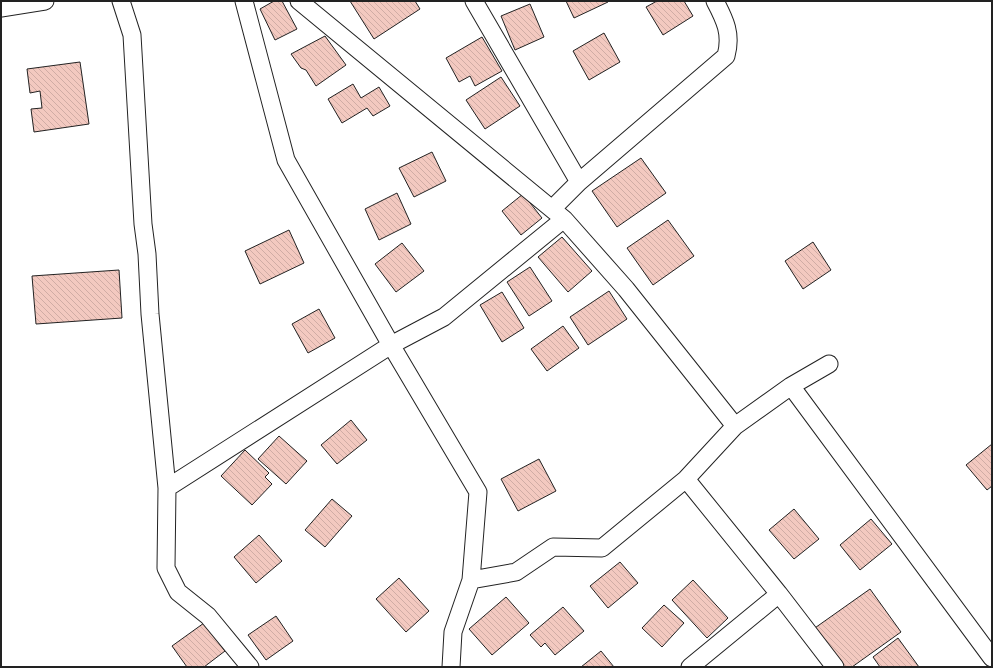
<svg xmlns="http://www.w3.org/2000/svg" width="993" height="668" font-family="'Asap Condensed',sans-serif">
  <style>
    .building { fill: url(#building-back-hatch); stroke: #222 }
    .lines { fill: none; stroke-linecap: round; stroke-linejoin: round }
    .minor-casing { stroke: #222; stroke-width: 19 }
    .minor { stroke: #fff; stroke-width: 17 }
  </style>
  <defs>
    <pattern id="building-back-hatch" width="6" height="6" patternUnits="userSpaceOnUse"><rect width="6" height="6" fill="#f3c9c0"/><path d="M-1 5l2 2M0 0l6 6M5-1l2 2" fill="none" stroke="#d0aca5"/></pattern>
  </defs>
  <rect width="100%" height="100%" fill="#fff"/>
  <path class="building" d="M274,1H282L297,29L275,40L260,9Z
    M350,1H415L420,9L374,39Z
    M566,1H608V2L574,18Z
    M657,1H684L693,16L663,35L646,7Z
    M530,4L544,37L515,50L501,16Z
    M604,33L620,62L589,80L573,51Z
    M325,36L346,65L316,86L306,70L301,68L291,54Z
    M482,37L502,71L475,86L470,76L459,82L446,58Z
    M80,62L89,124L34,132L31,109L42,108L40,91L30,93L27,69Z
    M501,77L520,106L485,129L466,100Z
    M353,84L361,98L379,87L390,106L373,116L367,108L342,123L328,99Z
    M432,152L446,181L414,197L399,168Z
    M641,158L666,193L617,227L592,191Z
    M397,193L411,224L379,240L365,209Z
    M523,194L542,218L521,235L502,211Z
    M668,220L694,256L653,285L627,248Z
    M289,230L304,263L260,284L245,251Z
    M562,237L592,271L568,292L538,257Z
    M813,242L831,270L803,289L785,261Z
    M402,243L424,271L396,292L375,264Z
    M530,267L552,301L529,316L507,282Z
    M119,270L122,318L36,324L32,276Z
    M609,291L627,319L588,345L570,317Z
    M502,292L524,328L502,342L480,305Z
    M319,309L335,338L308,353L292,324Z
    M563,326L579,348L547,371L531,349Z
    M351,420L367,440L337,464L321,445Z
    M279,436L307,461L286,484L258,459Z
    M992,444V486L987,490L966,465Z
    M245,450L269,473L265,477L272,484L252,505L221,476Z
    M539,459L556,491L518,511L501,479Z
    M332,499L352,516L325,547L305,530Z
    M794,509L819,539L794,559L769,530Z
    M871,519L892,544L860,570L840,545Z
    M259,535L282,561L256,583L234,557Z
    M620,562L638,583L608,608L590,586Z
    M399,578L429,611L406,632L376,599Z
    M693,580L728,618L707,638L672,600Z
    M870,589L901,632L852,667H839L812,630Z
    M506,597L529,623L492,655L469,629Z
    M664,605L684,623L662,647L642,628Z
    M563,607L584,631L555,655L545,643L541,647L530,635Z
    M276,616L293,641L266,660L248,635Z
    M204,623L225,651L204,667H187L172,646Z
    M898,638L919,667H880L873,657Z
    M601,651L614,667H581Z"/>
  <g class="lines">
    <defs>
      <path id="minor" d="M121,1L132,35L143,224L147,254L150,314L167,488L166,568L178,592L208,616L250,667
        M244,1L286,160L391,345L478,492L471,580L453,632L451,667
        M299,1L564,219L626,289L735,426
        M474,1L579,182
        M1,8L45,1
        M552,209L579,182L726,56C732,34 725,20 715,1
        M791,386L992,658
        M686,479L779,594L835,667
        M167,488L391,345L444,317L564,219
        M471,580L516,572L553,547L602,548L686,479L735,426L791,386L829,364
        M690,667L779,594"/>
    </defs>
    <use href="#minor" class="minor-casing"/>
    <use href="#minor" class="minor"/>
  </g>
  <rect width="993" height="668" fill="none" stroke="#222222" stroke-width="4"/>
</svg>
